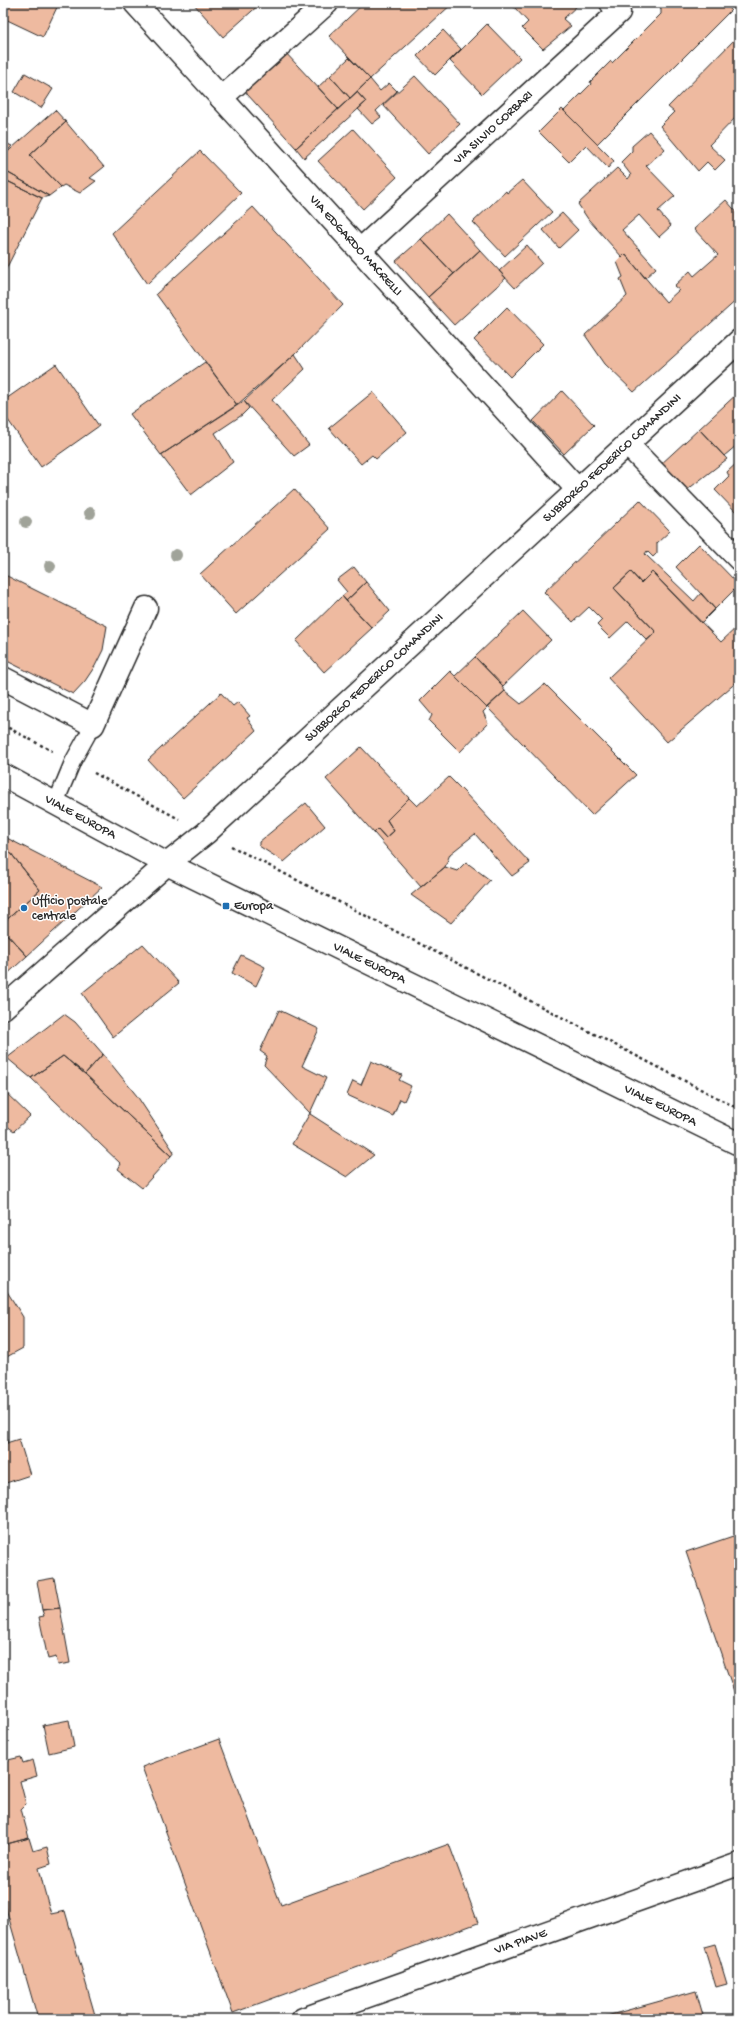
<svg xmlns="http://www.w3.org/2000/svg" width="742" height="2022" font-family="'Gochi Hand',sans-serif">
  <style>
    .building { fill: #eebaa0; stroke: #2b2b2b }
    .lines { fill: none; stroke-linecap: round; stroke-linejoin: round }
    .service-casing { stroke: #2b2b2b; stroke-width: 18 }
    .minor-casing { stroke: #2b2b2b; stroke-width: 25 }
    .path { stroke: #2b2b2b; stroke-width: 2.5; stroke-dasharray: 3 3; stroke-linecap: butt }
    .service { stroke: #fff; stroke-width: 15 }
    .minor { stroke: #fff; stroke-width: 22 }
    .tree { fill: #a0a399 }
    .poi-dot { fill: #1f6fb2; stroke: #fff; stroke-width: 1.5 }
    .labels { text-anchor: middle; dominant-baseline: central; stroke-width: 3; stroke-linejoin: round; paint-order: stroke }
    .street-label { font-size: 13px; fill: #2b2b2b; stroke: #fff }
    .poi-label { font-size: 13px; fill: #2b2b2b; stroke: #fff; text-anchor: start }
  </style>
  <rect width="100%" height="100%" fill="#fff"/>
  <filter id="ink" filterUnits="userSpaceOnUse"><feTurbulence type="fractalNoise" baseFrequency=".025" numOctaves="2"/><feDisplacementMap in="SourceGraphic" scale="8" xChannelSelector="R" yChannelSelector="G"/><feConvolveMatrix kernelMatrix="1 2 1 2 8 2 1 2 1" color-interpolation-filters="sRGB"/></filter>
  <g filter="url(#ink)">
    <path class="building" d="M3,3H59L43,37L3,18Z
      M193,3H261L223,37Z
      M364,3H453L370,79L329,36Z
      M519,3H580L563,19L571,26L543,49L522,28L528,22L514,7Z
      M659,3H725L731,10L597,144L564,111L591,84L590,82L611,61L612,63L661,14V6Z
      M487,24L520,58L482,94L450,61Z
      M443,30L461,49L435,75L417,56Z
      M739,35V114L709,145L725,160L715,170L707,162L698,171L660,126L674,112L668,107Z
      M284,51L338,109L296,148L247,94L246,89Z
      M349,58L370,79L350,98L330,76Z
      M25,73L53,89L41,108L14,92Z
      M330,76L350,98L338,109L318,87Z
      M415,76L460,124L428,154L383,105Z
      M370,79L380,91L389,83L397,91L376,111L381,117L372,124L358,109L366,102L357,92Z
      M357,92L366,102L304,158L296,148Z
      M562,109L614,161L608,168L586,145L569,162L539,132Z
      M55,110L66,122L30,155L61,187L49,196L3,170V156Z
      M66,122L104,167L90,178L96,181L80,193L64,185L61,187L30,155Z
      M353,129L397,177L363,209L318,161Z
      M649,131L665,149L646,166L675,196L658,211L671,226L659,237L639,215L622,230L656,268L645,278L625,254L622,257L588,219L578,204L617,168L628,179L631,175L621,162L632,151V146Z
      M3,142L12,146L3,156Z
      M200,151L241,193L147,284L112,233Z
      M3,170L49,196L42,198L3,179Z
      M3,179L42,198L3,275Z
      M522,180L552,212L505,256L473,222L506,191L507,193Z
      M726,200L739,215V298L634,392L605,364L585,335L627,296L620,279L623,277L617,262L625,254L666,302L679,290L674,286L690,271L694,276L718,255L694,229Z
      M253,207L343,305L295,354L237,405L156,294Z
      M562,213L578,230L559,248L543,230Z
      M447,214L480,250L454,274L421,239Z
      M421,239L454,274L428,297L396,261Z
      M527,245L542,263L515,288L499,271Z
      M480,250L506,278L454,325L428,297Z
      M507,307L543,344L510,377L474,340Z
      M295,354L305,369L272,400L309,445L294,456L244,401Z
      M205,362L237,405L161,455L130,414Z
      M56,364L99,426L41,467L3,413V401Z
      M562,391L594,425L564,454L533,421Z
      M373,392L407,432L376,459L372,455L361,464L329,428Z
      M739,392V447L737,445L724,456L699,429Z
      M244,401L249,408L242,415L215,433L233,462L191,495L161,455Z
      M699,429L727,459L687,490L660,465Z
      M739,461V515L715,490L729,476L727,472Z
      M294,489L330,529L236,614L200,574Z
      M640,500L670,531L657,543V553L653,557L647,551L645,554L694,601L701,593L715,609L701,623L652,572L641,583L631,572L614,588L656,632L647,640L628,621L610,638L597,625L602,620L589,607L573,622L544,592Z
      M699,544L739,585L715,609L676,567Z
      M354,567L366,582L346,601L342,596L347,592L337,580Z
      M631,572L641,583L652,572L721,642L739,625V680L667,742L608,678L656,632L614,588Z
      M3,574L107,626L103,650L95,666L85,681L73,694L3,659Z
      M366,582L390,611L372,628L346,601Z
      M342,596L372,628L324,672L296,641Z
      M523,611L551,640L503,686L475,657Z
      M475,657L503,686L502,687L505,691L487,708L455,676Z
      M450,671L487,708L483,712L488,723L460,752L429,721L432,715L420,701Z
      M545,684L636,775L592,815L487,707L505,691L521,704Z
      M221,693L233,706L238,702L250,716L247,718L256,731L183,798L148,760Z
      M361,747L409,798L387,820L394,831L386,838L378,829L374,833L326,779Z
      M449,777L465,793L530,863L512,876L475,834L450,854L445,867L421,887L374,833L378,829L386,838L394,831L387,820L409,798L417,806Z
      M306,803L325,826L284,862L259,846V842Z
      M3,836L102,887L27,956L3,930V923L40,890L6,847L3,849Z
      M6,847L40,890L3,923V849Z
      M466,862L490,880L451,923L411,895L445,867L457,871Z
      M3,930L27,956L3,978Z
      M143,944L179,983L113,1037L82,993Z
      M241,955L265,967L256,986L232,973Z
      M279,1010L319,1029L302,1066L326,1078L310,1113L264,1065L267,1056L260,1051Z
      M64,1014L75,1022L103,1054L85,1074L63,1056L31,1078L7,1058Z
      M103,1054L137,1096L174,1152L171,1156L85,1074Z
      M63,1056L85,1074L171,1156L142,1188L118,1169L121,1164L31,1078Z
      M371,1061L402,1075L399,1080L411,1086L404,1101L400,1099L393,1116L347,1095L353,1081L361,1085Z
      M3,1090L30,1116L14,1131L3,1123Z
      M310,1113V1114L374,1155L347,1177L292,1144Z
      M3,1285L23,1317V1348L3,1359Z
      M3,1428L8,1443L3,1444Z
      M19,1439L30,1475L3,1484V1444Z
      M739,1534V1706L686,1552Z
      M54,1578L60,1608L42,1610L37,1581Z
      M60,1608L70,1663L58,1665L56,1657L48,1659L39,1617L44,1616L42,1610Z
      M69,1720L74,1747L49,1753L43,1725Z
      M219,1739L281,1905L449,1844L478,1923L233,2013L142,1767Z
      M3,1740L8,1760L21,1757L23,1763L33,1760L37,1776L20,1781L26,1804L21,1809L29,1838L3,1845Z
      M29,1838L33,1851L47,1847L51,1864L39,1868L44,1889L51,1914L65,1911L95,2015L80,2019H38L3,1898V1845Z
      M715,1944L727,1984L716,1987L704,1947Z
      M696,1991L703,2015L689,2019H596Z
      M95,2015L96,2019H80Z"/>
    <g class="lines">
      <defs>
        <path id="service" d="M56,802L73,761L93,725"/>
        <g id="minor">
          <path id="s1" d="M135,3L577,489"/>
          <path d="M221,98L327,3"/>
          <path id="s2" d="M360,250L619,12L611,3"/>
          <path d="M627,444L739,559"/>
          <path d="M3,678L93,725L146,608"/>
          <path id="s3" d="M3,775L167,864L739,1144"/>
          <path id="s4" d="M3,1008L167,864L206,833L739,341"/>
          <path id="s5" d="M303,2019L739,1864"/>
        </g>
      </defs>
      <use href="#service" class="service-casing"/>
      <use href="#minor" class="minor-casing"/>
      <path class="path" d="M3,725L52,751
        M94,773L179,819
        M231,846L739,1109"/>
      <use href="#service" class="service"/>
      <use href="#minor" class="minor"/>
    </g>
    <g class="tree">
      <circle cx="90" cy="513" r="6"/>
      <circle cx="26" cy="522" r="6"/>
      <circle cx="176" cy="555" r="6"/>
      <circle cx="50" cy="566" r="6"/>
    </g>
  </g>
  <g class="poi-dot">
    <rect x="222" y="902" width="8" height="8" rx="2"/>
    <circle cx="24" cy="908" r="4"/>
  </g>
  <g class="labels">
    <g class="street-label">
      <text stroke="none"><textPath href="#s2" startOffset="181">VIA SILVIO CORBARI</textPath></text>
      <text stroke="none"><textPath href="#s1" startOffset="328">VIA EDGARDO MACRELLI</textPath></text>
      <text stroke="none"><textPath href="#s4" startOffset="821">SUBBORGO FEDERICO COMANDINI</textPath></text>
      <text stroke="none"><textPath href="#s4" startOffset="497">SUBBORGO FEDERICO COMANDINI</textPath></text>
      <text stroke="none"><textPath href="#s3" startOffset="88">VIALE EUROPA</textPath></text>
      <text stroke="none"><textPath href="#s3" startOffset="412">VIALE EUROPA</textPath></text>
      <text stroke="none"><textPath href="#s3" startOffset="736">VIALE EUROPA</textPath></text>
      <text stroke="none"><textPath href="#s5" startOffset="231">VIA PIAVE</textPath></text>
    </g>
    <g class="poi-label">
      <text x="32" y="901">Ufficio postale<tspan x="32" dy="15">centrale</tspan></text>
      <text x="234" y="906">Europa</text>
    </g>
  </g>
  <rect width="742" height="2022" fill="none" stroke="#fff" stroke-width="16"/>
  <rect x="8" y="8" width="726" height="2006" fill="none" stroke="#2b2b2b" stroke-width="1.5" filter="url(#ink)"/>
</svg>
